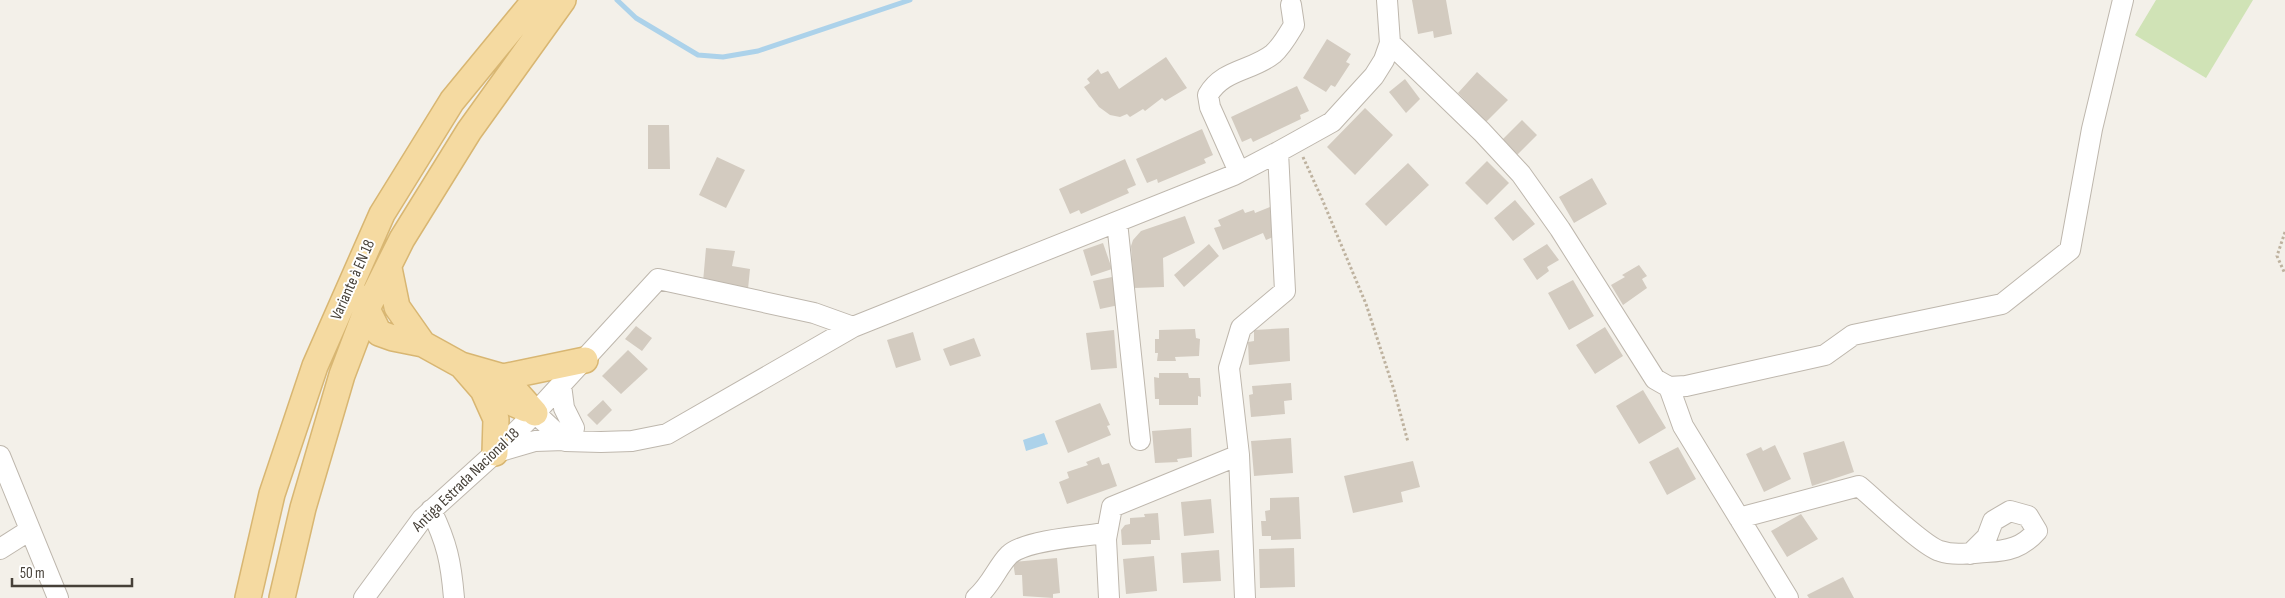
<svg xmlns="http://www.w3.org/2000/svg" width="2285" height="598" font-family="'Sofia Sans Condensed',sans-serif">
  <style>
    .green { fill: #d0e3b6 }
    .water { fill: #acd2ea }
    .lines { fill: none; stroke-linecap: round; stroke-linejoin: round }
    .stream { stroke: #acd2ea; stroke-width: 5 }
    .building { fill: #d3cbc0 }
    .minor-casing { stroke: #beb7ad; stroke-width: 22 }
    .major-casing { stroke: #d8b672; stroke-width: 28 }
    .path { stroke: #beb29f; stroke-width: 3; stroke-dasharray: 2.5 2.5; stroke-linecap: butt }
    .minor { stroke: #fff; stroke-width: 20 }
    .major { stroke: #f5daa1; stroke-width: 25 }
    .labels { text-anchor: middle; dominant-baseline: central; stroke-width: 4; stroke-linejoin: round; paint-order: stroke }
    .street-label { font-size: 16px; fill: #464038; stroke: #fff }
  </style>
  <rect width="100%" height="100%" fill="#f3f0e9"/>
  <path class="green" d="M2156,0H2253L2206,78L2135,35Z"/>
  <path class="water" d="M1044,433L1048,444L1026,451L1023,440Z"/>
  <g class="lines">
    <path class="stream" d="M617,0L636,18L698,55L723,57L758,51L910,0"/>
  </g>
  <path class="building" d="M1412,0H1446L1452,34L1434,38L1433,31L1418,34Z
    M1327,39L1351,54L1346,62L1350,64L1335,87L1331,85L1326,92L1303,78Z
    M1166,57L1187,88L1165,101L1162,98L1145,111L1143,109L1130,117L1127,114L1120,117L1110,115L1099,107L1084,87L1090,83L1087,79L1098,69L1101,74L1108,71L1119,89Z
    M1477,72L1508,100L1486,122L1458,93Z
    M1405,79L1420,99L1406,113L1389,92Z
    M1297,86L1309,111L1300,115L1301,119L1253,142L1251,138L1242,142L1231,117Z
    M1365,108L1393,135L1355,175L1327,147Z
    M1522,120L1537,135L1517,155L1502,140Z
    M648,125H669L670,169H648Z
    M1202,129L1213,155L1204,159L1206,163L1158,183L1157,179L1147,183L1136,159Z
    M717,157L745,170L726,208L699,195Z
    M1125,159L1136,185L1127,189L1129,193L1081,214L1079,210L1070,214L1059,189Z
    M1487,161L1509,183L1487,205L1465,183Z
    M1408,163L1429,185L1386,226L1365,204Z
    M1592,178L1607,204L1574,223L1559,197Z
    M1515,200L1535,224L1513,241L1494,218Z
    M1270,207L1273,237L1266,240L1263,233L1223,250L1214,228L1221,226L1218,220L1243,209L1245,213L1254,210L1255,213Z
    M1185,216L1195,243L1163,258L1164,287L1134,288L1131,246L1133,240L1141,231Z
    M1103,243L1112,269L1091,276L1083,250Z
    M1209,244L1219,256L1184,287L1174,275Z
    M1547,244L1559,260L1547,267L1549,271L1537,280L1523,259Z
    M706,248L735,251L732,266L750,269L748,289L703,282Z
    M1639,265L1647,276L1642,279L1647,288L1623,305L1611,285L1625,277L1622,275Z
    M1112,277L1119,305L1100,309L1093,281Z
    M1573,280L1594,316L1569,330L1548,293Z
    M636,326L652,338L642,351L625,339Z
    M1605,327L1623,356L1595,374L1576,345Z
    M1289,328L1290,361L1249,365L1248,342L1254,341V330Z
    M1195,329L1196,338L1200,339L1199,356L1175,357L1176,361H1157L1158,353H1155V339H1159V330Z
    M1114,330L1117,368L1091,370L1086,333Z
    M913,332L921,360L896,368L887,340Z
    M974,338L981,356L950,366L943,349Z
    M628,350L648,369L621,394L602,376Z
    M1159,373H1188L1189,378H1200L1201,397L1198,396V405H1159V399H1155L1154,377L1159,378Z
    M1291,383L1292,400L1284,401L1285,414L1251,417L1249,395L1253,394L1252,386Z
    M1643,390L1666,428L1639,444L1616,406Z
    M603,400L612,410L597,425L587,415Z
    M1100,403L1110,425L1107,426L1111,435L1068,453L1055,421Z
    M1191,428L1192,457L1177,459L1178,462L1155,463L1152,431Z
    M1291,438L1293,473L1254,476L1251,441Z
    M1844,441L1854,472L1812,486L1803,453Z
    M1775,445L1791,479L1764,492L1746,454L1761,447L1763,451Z
    M1678,447L1696,479L1667,495L1649,462Z
    M1099,457L1102,465L1109,463L1117,486L1067,504L1059,482L1069,478L1067,472L1088,465L1086,462Z
    M1413,461L1420,487L1401,492L1403,502L1353,513L1344,476Z
    M1299,497L1301,539L1271,540V536H1262L1261,521H1266L1265,511L1270,510V498Z
    M1211,499L1214,533L1184,536L1181,502Z
    M1158,513L1160,540H1151V544L1122,545L1121,530L1125,525L1130,524V518L1145,517L1144,514Z
    M1801,514L1818,539L1787,557L1771,531Z
    M1294,548L1295,587L1260,588L1259,549Z
    M1219,550L1221,581L1183,583L1181,553Z
    M1154,556L1157,591L1126,594L1123,559Z
    M1057,558L1060,593L1053,594V598L1023,596L1022,575H1015L1013,562Z
    M1843,577L1854,598H1809L1807,595Z"/>
  <g class="lines">
    <defs>
      <path id="minor" d="M1390,43L1482,132L1521,174L1560,229L1655,379L1669,387L1686,386L1825,355L1853,335L2002,304L2070,250L2092,129L2123,0
        M1239,172L1210,107L1208,95C1223,69 1252,71 1273,54C1282,46 1288,35 1294,25L1291,5
        M1117,222L1140,440
        M561,385L564,408L574,428
        M1669,387L1683,426L1788,598
        M535,413L565,441L601,442L632,441L667,434L853,327L1234,175L1278,152L1332,122L1374,76L1384,60L1390,43L1387,0
        M497,452L535,441L564,440
        M0,456L58,598
        M431,510C447,543 451,562 454,598
        M1739,518L1859,486C1876,500 1923,546 1940,551C1955,556 1971,553 1986,552C2009,551 2023,547 2037,531L2028,516L2010,511L1993,521L1987,537L1970,554
        M0,549L30,530
        M364,598L422,519L495,453L535,413L658,279L814,313L853,327
        M976,598C992,584 997,567 1009,555C1025,540 1085,536 1107,533
        M1109,598L1106,539L1112,507L1239,455
        M1245,598L1239,455L1229,368L1241,328L1285,291L1278,152"/>
      <path id="major" d="M389,268L397,307L423,344
        M365,298L367,309L379,333L393,338L423,344L461,365L503,377L535,413
        M463,367L483,390L526,409
        M503,377L585,360
        M483,390L496,419L495,453
        M248,598L272,494L315,366L382,214L452,101L535,0
        M282,598L303,508L342,375L367,309L402,239L469,131L563,0"/>
    </defs>
    <use href="#minor" class="minor-casing"/>
    <use href="#major" class="major-casing"/>
    <path class="path" d="M1303,157L1322,199L1366,304L1394,390L1408,442
      M2285,232L2277,256L2285,274"/>
    <use href="#minor" class="minor"/>
    <use href="#major" class="major"/>
  </g>
  <g class="labels">
    <g class="street-label">
      <text transform="translate(353 280) rotate(-66)">Variante à EN 18</text>
      <text transform="translate(466 480) rotate(-44)">Antiga Estrada Nacional 18</text>
    </g>
  </g>
  <path d="M12 578v8h120v-8" fill="none" stroke="#464038" stroke-width="2.5"/>
  <text x="20" y="578" font-size="15" fill="#464038" stroke="#ffffff" stroke-width="4" paint-order="stroke">50 m</text>
</svg>
